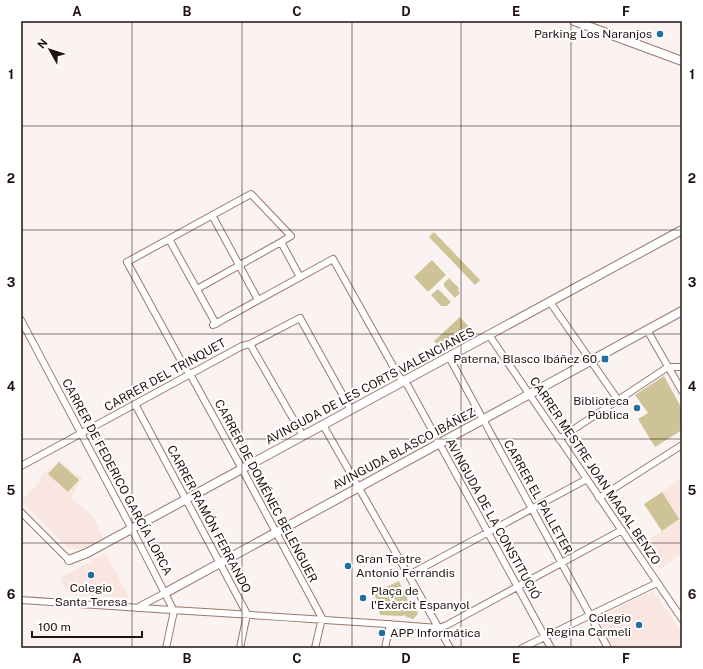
<svg xmlns="http://www.w3.org/2000/svg" width="703" height="669" font-family="'Public Sans',sans-serif">
  <style>
    .built { fill: #fae6e1 }
    .green { fill: #cec396 }
    .lines { fill: none; stroke-linecap: round; stroke-linejoin: round }
    .minor-casing { stroke: #9b786e; stroke-width: 8 }
    .tertiary-casing { stroke: #9b786e; stroke-width: 10 }
    .minor { stroke: #fff; stroke-width: 6 }
    .tertiary { stroke: #fff; stroke-width: 8 }
    .grid { fill: none; stroke: #20130f; stroke-width: 1; stroke-opacity: 0.55 }
    .poi-dot { fill: #246da1; stroke: #fff; stroke-width: 1.5 }
    .labels { text-anchor: middle; dominant-baseline: central; stroke-width: 4; stroke-linejoin: round; paint-order: stroke }
    .poi-label { font-size: 12px; fill: #20130f; stroke: #fff; text-anchor: end }
    .street-label { font-size: 12px; fill: #20130f; stroke: #fff }
    .neatline { fill: none; stroke: #20130f; stroke-width: 1.5 }
    .grid-label { font-size: 13px; text-anchor: middle; font-weight: bold; fill: #20130f }
  </style>
  <rect width="100%" height="100%" fill="#fbf3f1"/>
  <path class="built" d="M61,460L65,467L67,466L75,474L76,473L82,478L71,497L93,517L103,537L82,550L68,548L21,501L40,481L41,475Z
    M682,478V549L680,551L682,553L660,569L642,543L662,531L644,504Z
    M106,553L129,598L71,595L68,593L61,581L63,576Z
    M653,591L682,632V648H614L597,618Z"/>
  <path class="green" d="M434,232L480,280L475,285L429,237Z
    M432,260L446,275L428,292L414,277Z
    M449,278L459,288L458,290L460,293L455,298L444,286V283Z
    M438,289L451,302L447,306H441L431,295Z
    M460,317L469,327V332L471,337L444,351L434,341Z
    M664,376L682,409V430L655,447L638,419L648,413L635,395Z
    M59,462L79,480L68,492L48,474Z
    M662,492L679,519L662,531L644,504Z
    M399,581L403,591H406L408,604L412,602L417,610L418,614L413,619L407,617L404,615L403,616L380,615L378,605L374,593Z"/>
  <g class="lines">
    <defs>
      <path id="minor" d="M212,215L258,300
        M169,239L216,324
        M300,277L281,242L291,236L251,194L127,262L185,368L190,374L241,467L322,618
        M197,289L281,242
        M550,302L618,400
        M21,320L135,535L174,611L166,648
        M213,325L333,259L398,375L408,386L551,648
        M647,330L682,391
        M489,335L682,619
        M250,344L303,436
        M449,357L608,648
        M135,404L247,614L240,648
        M323,425L450,648
        M559,439L668,367H682
        M21,466L242,346L250,344L300,318L351,410
        M599,498L682,445
        M21,512L69,560
        M409,575L587,479
        M21,600C160,610 300,617 439,628L447,625L622,530
        M138,608L142,605L165,593
        M315,648L322,618
        M385,648L390,624
        M522,648L657,583"/>
      <path id="tertiary" d="M574,21L682,61
        M69,560L87,553L682,230
        M165,593L682,311"/>
    </defs>
    <use href="#minor" class="minor-casing"/>
    <use href="#tertiary" class="tertiary-casing"/>
    <use href="#minor" class="minor"/>
    <use href="#tertiary" class="tertiary"/>
  </g>
  <path class="grid" d="M132,21V648M242,21V648M352,21V648M461,21V648M571,21V648M21,126H682M21,230H682M21,334H682M21,439H682M21,543H682"/>
  <g class="poi-dot">
    <circle cx="660" cy="34" r="4"/>
    <rect x="601" y="355" width="8" height="8" rx="2"/>
    <circle cx="637" cy="408" r="4"/>
    <circle cx="348" cy="566" r="4"/>
    <circle cx="91" cy="575" r="4"/>
    <circle cx="363" cy="598" r="4"/>
    <circle cx="639" cy="625" r="4"/>
    <circle cx="382" cy="633" r="4"/>
  </g>
  <g class="labels">
    <g class="poi-label">
      <text x="652" y="34">Parking Los Naranjos</text>
      <text x="597" y="359">Paterna, Blasco Ibáñez 60</text>
      <text x="629" y="401">Biblioteca<tspan x="629" dy="14">Pública</tspan></text>
      <text x="356" y="559" text-anchor="start">Gran Teatre<tspan x="356" dy="14">Antonio Ferrandis</tspan></text>
      <text x="91" y="588" text-anchor="middle">Colegio<tspan x="91" dy="14">Santa Teresa</tspan></text>
      <text x="371" y="591" text-anchor="start">Plaça de<tspan x="371" dy="14">l'Exèrcit Espanyol</tspan></text>
      <text x="631" y="618">Colegio<tspan x="631" dy="14">Regina Carmeli</tspan></text>
      <text x="390" y="633" text-anchor="start">APP Informática</text>
    </g>
    <g class="street-label">
      <text transform="translate(165 375) rotate(-29)">CARRER DEL TRINQUET</text>
      <text transform="translate(370 386) rotate(-28)">AVINGUDA DE LES CORTS VALENCIANES</text>
      <text transform="translate(404 449) rotate(-28)">AVINGUDA BLASCO IBÁÑEZ</text>
      <text transform="translate(595 471) rotate(56)">CARRER MESTRE JOAN MAGAL BENZO</text>
      <text transform="translate(117 477) rotate(62)">CARRER DE FEDERICO GARCÍA LORCA</text>
      <text transform="translate(266 491) rotate(62)">CARRER DE DOMÉNEC BELENGUER</text>
      <text transform="translate(538 497) rotate(61)">CARRER EL PALLETER</text>
      <text transform="translate(209 519) rotate(62)">CARRER RAMÓN FERRANDO</text>
      <text transform="translate(493 519) rotate(61)">AVINGUDA DE LA CONSTITUCIÓ</text>
    </g>
  </g>
  <rect width="703" height="669" fill="none" stroke="#ffffff" stroke-width="44"/>
  <g transform="translate(50 50) rotate(309)" stroke="#ffffff" stroke-width="3" paint-order="stroke">
  <path d="M0-3L7 15L0 10L-7 15Z" fill="#20130f"/>
  <text y="-6" font-size="11" font-weight="bold" text-anchor="middle" fill="#20130f">N</text>
  </g>
  <path d="M32 631v6h110v-6" fill="none" stroke="#20130f" stroke-width="2"/>
  <text x="38" y="631" font-size="12" fill="#20130f" stroke="#ffffff" stroke-width="3" paint-order="stroke">100 m</text>
  <rect x="22" y="22" width="659" height="625" class="neatline"/>
  <g class="grid-label">
    <text x="77" y="16">A</text>
    <text x="187" y="16">B</text>
    <text x="297" y="16">C</text>
    <text x="406" y="16">D</text>
    <text x="516" y="16">E</text>
    <text x="626" y="16">F</text>
    <text x="11" y="79">1</text>
    <text x="692" y="79">1</text>
    <text x="11" y="183">2</text>
    <text x="692" y="183">2</text>
    <text x="11" y="287">3</text>
    <text x="692" y="287">3</text>
    <text x="11" y="391">4</text>
    <text x="692" y="391">4</text>
    <text x="11" y="495">5</text>
    <text x="692" y="495">5</text>
    <text x="11" y="599">6</text>
    <text x="692" y="599">6</text>
    <text x="77" y="663">A</text>
    <text x="187" y="663">B</text>
    <text x="297" y="663">C</text>
    <text x="406" y="663">D</text>
    <text x="516" y="663">E</text>
    <text x="626" y="663">F</text>
  </g>
</svg>
